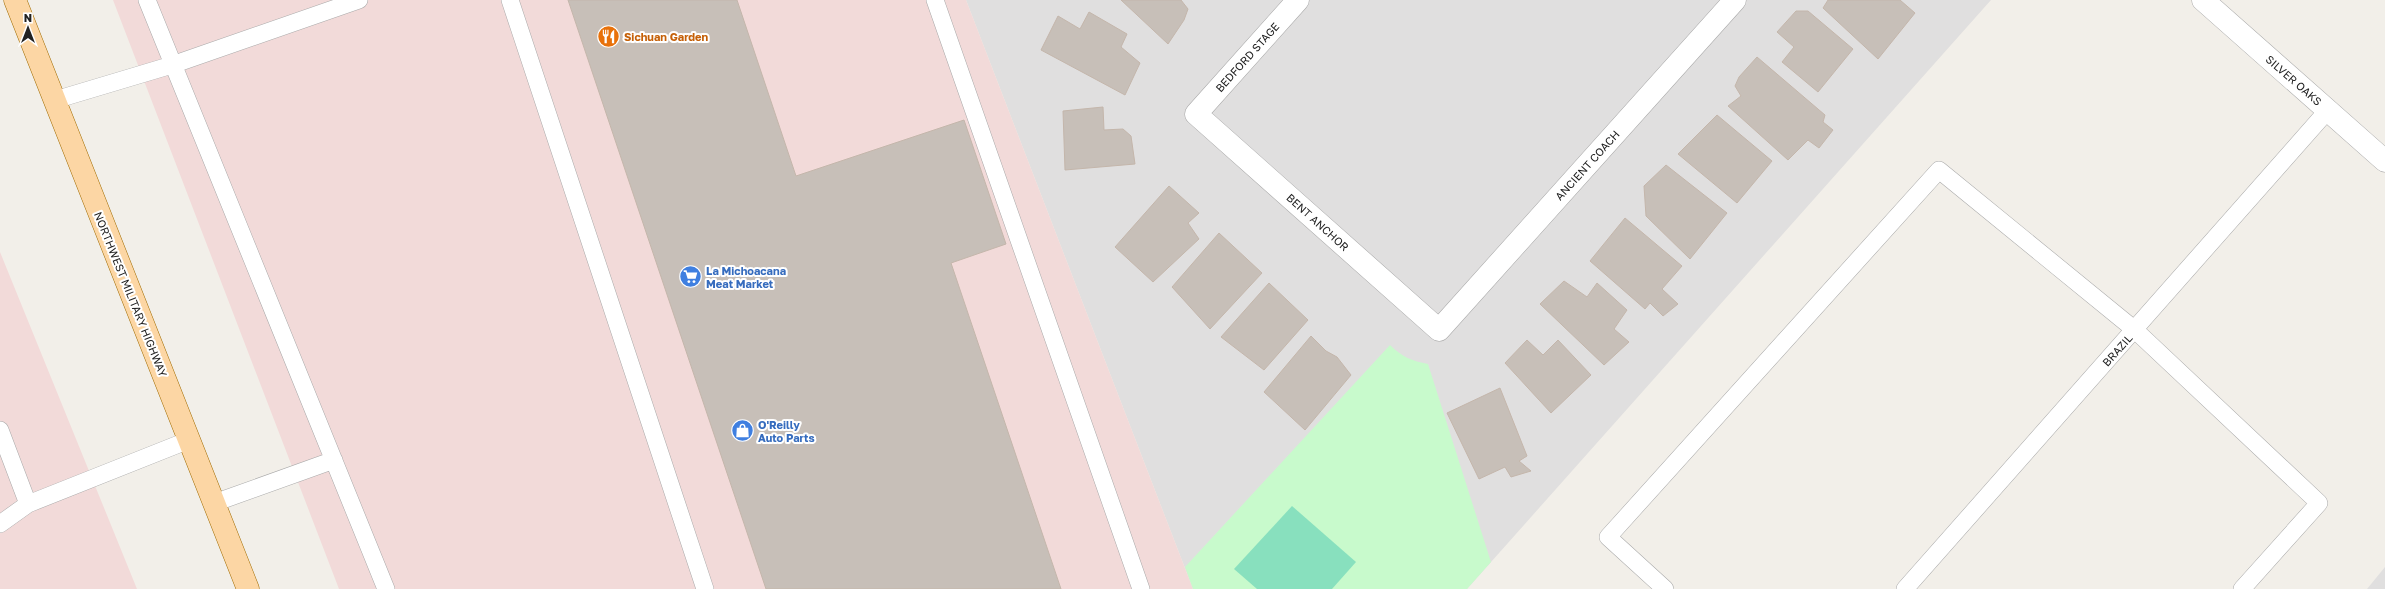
<svg xmlns="http://www.w3.org/2000/svg" width="2385" height="589" font-family="'Golos Text',sans-serif">
  <style>
    .residential { fill: #e0dfdf }
    .commercial { fill: #f2dad9 }
    .park { fill: #c8facc }
    .pitch { fill: #88e0be }
    .building { fill: #c7bfb8; stroke: #c4b6ab }
    .lines { fill: none; stroke-linecap: round; stroke-linejoin: round }
    .lane-casing { stroke: #a9a9a9; stroke-width: 18 }
    .street-casing { stroke: #a9a9a9; stroke-width: 23 }
    .primary-casing { stroke: #a06b00; stroke-width: 23 }
    .lane { stroke: #fff; stroke-width: 17 }
    .street { stroke: #fff; stroke-width: 22 }
    .primary { stroke: #fcd6a4; stroke-width: 22 }
    .labels { text-anchor: middle; dominant-baseline: central; stroke-width: 4; stroke-linejoin: round; paint-order: stroke }
    .food-label { font-size: 11px; font-weight: bold; fill: #c56008; stroke: #fff; text-anchor: start }
    .street-label { font-size: 11px; fill: #222; stroke: #fff }
    .shop-label { font-size: 11px; font-weight: bold; fill: #366cbe; stroke: #fff; text-anchor: start }
  </style>
  <rect width="100%" height="100%" fill="#f2efe9"/>
  <path class="residential" d="M966,0H1991L1467,589H1193Z
    M2385,567V589H2367Z"/>
  <path class="commercial" d="M113,0H966L1193,589H339Z
    M0,252L137,589H0Z"/>
  <path class="park" d="M1390,345C1402,357 1412,361 1428,364L1491,562L1467,589H1193L1185,567Z"/>
  <path class="pitch" d="M1292,506L1356,562L1332,589H1257L1234,569Z"/>
  <path class="building" d="M568,0H737L796,176L964,120L1006,244L951,263L1061,589H766Z
    M1121,0H1181L1188,9L1184,20L1168,44Z
    M1828,0H1900L1915,13L1878,59L1823,8Z
    M1796,11H1808L1853,49L1818,92L1782,62L1794,47L1777,32Z
    M1089,12L1127,34L1121,47L1140,63L1125,95L1041,50L1058,16L1080,29Z
    M1757,57L1825,115L1823,122L1833,130L1819,148L1808,140L1788,160L1728,106L1741,96L1735,86L1739,77Z
    M1103,107L1104,130L1123,129L1131,136L1135,164L1065,170L1063,111Z
    M1717,115L1772,161L1737,203L1678,154Z
    M1666,165L1727,213L1690,259L1646,216L1644,186Z
    M1169,186L1199,213L1188,223L1199,239L1153,282L1115,247Z
    M1625,218L1682,266L1662,289L1678,304L1663,316L1650,303L1645,309L1590,261Z
    M1219,233L1262,273L1210,329L1172,287Z
    M1564,281L1587,297L1597,283L1627,310L1614,329L1629,342L1604,365L1540,304Z
    M1269,283L1308,320L1264,370L1221,337Z
    M1311,336L1326,351L1337,357L1351,375L1305,430L1264,392Z
    M1527,340L1543,355L1558,340L1591,375L1551,413L1505,363Z
    M1500,388L1527,456L1519,461L1531,471L1511,477L1505,467L1479,479L1447,413Z"/>
  <g class="lines">
    <defs>
      <path id="lane" d="M147,0L386,589
        M510,0L705,589
        M935,0L1141,589
        M55,100L172,65L359,0
        M0,430L28,504L0,524
        M214,503L334,460
        M28,504L189,440
        M1665,589L1608,537L1939,170L2135,330L2319,503L2242,589
        M1905,589L2328,110"/>
      <path id="street" d="M1298,0L1196,114L1439,330L1735,0
        M2203,0L2385,161"/>
      <path id="primary" d="M15,0L248,589"/>
    </defs>
    <use href="#lane" class="lane-casing"/>
    <use href="#street" class="street-casing"/>
    <use href="#primary" class="primary-casing"/>
    <use href="#lane" class="lane"/>
    <use href="#street" class="street"/>
    <use href="#primary" class="primary"/>
  </g>
  <defs>
    <symbol id="restaurant-disc" viewBox="-11 -11 22 22"><circle r="9.5" fill="#e8710a" stroke="#fff"/><path d="M-5-6h1v4h1v-4h1v4h1v-4h1v5L-1.5 .5V6h-2V.5L-5-1ZM5-6V6H3V1.5H1.5Q1.5-4 5-6Z" fill="#fff"/></symbol>
    <symbol id="supermarket-disc" viewBox="-11 -11 22 22"><circle r="9.5" fill="#3f7fe0" stroke="#fff"/><path d="M-6-5.5h2.5l.6 2H6L4.5 2H-2.5L-4.4-4H-6ZM-1.5 3.2a1.3 1.3 0 1 0 .1 0ZM3 3.2a1.3 1.3 0 1 0 .1 0Z" fill="#fff"/></symbol>
    <symbol id="shop-disc" viewBox="-11 -11 22 22"><circle r="9.5" fill="#3f7fe0" stroke="#fff"/><path d="M-5-2.5h2.3a2.7 3.5 0 0 1 5.4 0H5L5.5 6h-11ZM-1.5-2.5h3a1.5 2.3 0 0 0-3 0Z" fill="#fff"/></symbol>
  </defs>
  <g fill-rule="evenodd">
    <use href="#restaurant-disc" x="596" y="24" width="25" height="25"/>
    <use href="#supermarket-disc" x="678" y="264" width="25" height="25"/>
    <use href="#shop-disc" x="730" y="418" width="25" height="25"/>
  </g>
  <g class="labels">
    <g class="food-label">
      <text x="624" y="36">Sichuan Garden</text>
    </g>
    <g class="street-label">
      <text transform="translate(1247 57) rotate(-48)">BEDFORD STAGE</text>
      <text transform="translate(2294 80) rotate(41)">SILVER OAKS</text>
      <text transform="translate(1587 165) rotate(-48)">ANCIENT COACH</text>
      <text transform="translate(1318 222) rotate(42)">BENT ANCHOR</text>
      <text transform="translate(131 294) rotate(68)">NORTHWEST MILITARY HIGHWAY</text>
      <text transform="translate(2117 350) rotate(-48)">BRAZIL</text>
    </g>
    <g class="shop-label">
      <text x="706" y="270">La Michoacana<tspan x="706" dy="13">Meat Market</tspan></text>
      <text x="758" y="424">O'Reilly<tspan x="758" dy="13">Auto Parts</tspan></text>
    </g>
  </g>
  <g transform="translate(28 28)" stroke="#ffffff" stroke-width="3" paint-order="stroke">
  <path d="M0-3L7 15L0 10L-7 15Z" fill="#222222"/>
  <text y="-6" font-size="11" font-weight="bold" text-anchor="middle" fill="#222222">N</text>
  </g>
</svg>
